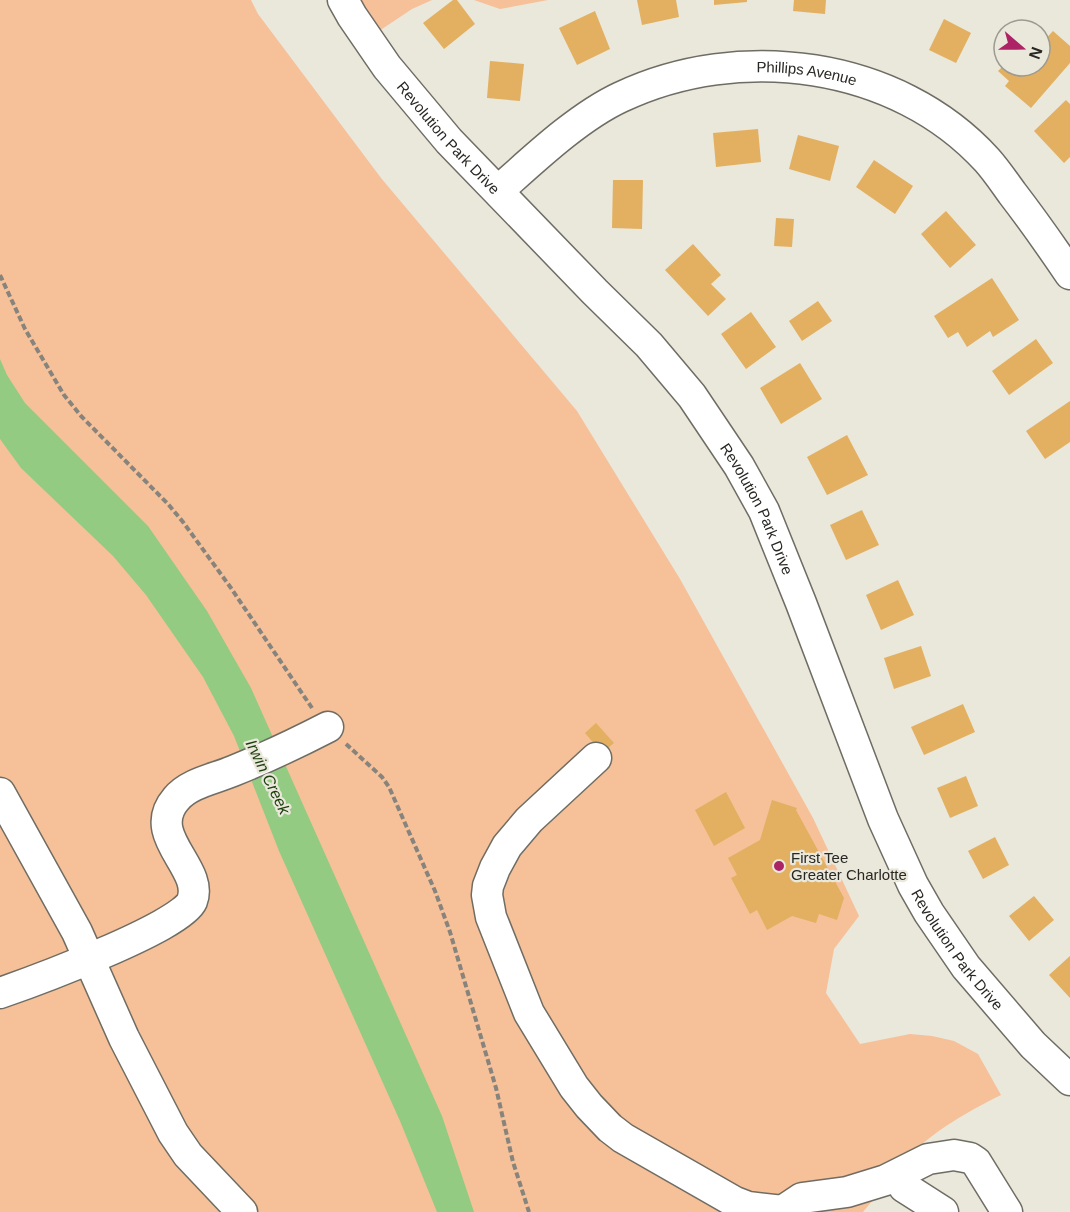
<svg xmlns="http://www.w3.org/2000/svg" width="1070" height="1212" font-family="Arial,sans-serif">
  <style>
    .green { fill: #f6c099 }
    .water { fill: #93cb83 }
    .building { fill: #e2b060 }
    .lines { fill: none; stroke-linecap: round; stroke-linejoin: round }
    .minor-casing { stroke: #6f6d63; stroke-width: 33 }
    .path { stroke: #86847c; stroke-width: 4; stroke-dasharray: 6 3; stroke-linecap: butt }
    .minor { stroke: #fff; stroke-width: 30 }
    .poi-dot { fill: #ad2466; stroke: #eae7db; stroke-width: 2 }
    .labels { text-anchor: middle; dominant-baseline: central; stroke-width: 4.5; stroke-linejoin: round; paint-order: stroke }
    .street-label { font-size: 15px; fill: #282723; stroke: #eae7db }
    .poi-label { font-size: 15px; fill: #282723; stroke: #eae7db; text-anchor: start }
    .water-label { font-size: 16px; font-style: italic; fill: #1a3e0d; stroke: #eae7db }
  </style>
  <rect width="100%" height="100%" fill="#eae7db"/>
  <path class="green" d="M0,0H251L258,14L381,178L577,411L680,579L813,818L859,916L834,949L826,993L860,1044L910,1034L932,1036L954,1041L978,1054L1001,1095C963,1114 926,1135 898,1168C886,1182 875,1198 863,1212H0Z
    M358,0H432L412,9L379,31Z
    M474,0H548L500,9Z"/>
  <path class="water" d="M0,359L7,375L25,403L148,526L207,611L251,688L442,1116L474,1212H437L400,1121L279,851L234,736L203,677L146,595L113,556L21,468L0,439Z"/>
  <path class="building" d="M453,0H457L475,24L444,49L423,23Z
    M637,0H676L679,17L642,25Z
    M714,0H747V2L714,5Z
    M794,0H826L825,14L793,11Z
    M595,11L610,49L577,65L559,28Z
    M944,19L971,33L956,63L929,50Z
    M1053,31L1070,46V63L1031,108L1005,86L1009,81L998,71L1003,66H1040V45Z
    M490,61L524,64L520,101L487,98Z
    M1066,100L1070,104V157L1064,163L1034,131Z
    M758,129L761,162L716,167L713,133Z
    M798,135L839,146L830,181L789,169Z
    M874,160L913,186L895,214L856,187Z
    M613,180H643L642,229L612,228Z
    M946,211L976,245L950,268L921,234Z
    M776,218L794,219L792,247L774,246Z
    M693,244L721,275L711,284L726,299L708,316L665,270Z
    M992,278L1019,320L993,337L990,331L967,347L958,332L948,338L934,316Z
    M818,301L832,321L802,341L789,321Z
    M751,312L776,347L746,369L721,334Z
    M1036,339L1053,363L1009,395L992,371Z
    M800,363L822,399L781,424L760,388Z
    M1070,401V442L1045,459L1026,431Z
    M847,435L868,475L827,495L807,457Z
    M862,510L879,545L846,560L830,525Z
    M898,580L914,615L881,630L866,595Z
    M921,646L931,676L894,689L884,658Z
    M963,704L975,732L924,755L911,727Z
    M596,723L614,743L602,753L585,733Z
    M966,776L978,806L950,818L937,788Z
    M726,792L745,828L714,846L695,810Z
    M772,800L797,808L796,810L844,898L837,920L819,914L816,923L792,916L767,930L757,910L750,914L731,878L737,875L728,858L760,840Z
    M995,837L1009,865L983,879L968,851Z
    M1034,896L1054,920L1029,941L1009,916Z
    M1070,956V998L1049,975Z"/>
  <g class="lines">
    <defs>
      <g id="minor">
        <path id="s1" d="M343,0L352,16L387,67L449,141L595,292L649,345L692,396L739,466L764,511L801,603L883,819L913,885L929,913L966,967L1033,1045L1070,1080"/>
        <path id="s2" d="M498,191C534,159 578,117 621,97C739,41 897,61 987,160C996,170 1004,182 1012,193C1032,219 1051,246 1070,274"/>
        <path d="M596,758L529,820L507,846L495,868L488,886L487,895L491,917L529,1013L574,1087L589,1106L610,1128L623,1138L735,1202L748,1207L783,1211"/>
        <path d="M0,793L77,932L124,1038L173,1133L188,1155L242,1212"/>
        <path d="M0,993C32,982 181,927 192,901C205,868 144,836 176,799C189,783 214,779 233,771C265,758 297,743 328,727"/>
        <path d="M904,1187L943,1212"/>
        <path d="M781,1212L802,1198L847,1192L886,1180L928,1159L954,1155L970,1158L976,1162L1007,1212"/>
      </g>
    </defs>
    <use href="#minor" class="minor-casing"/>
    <path class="path" d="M0,275L25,329L64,395L81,416L168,504L183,522L231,588L312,708
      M346,744L382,777L389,787L435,891L450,932L496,1088L513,1162L529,1212"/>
    <use href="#minor" class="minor"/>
  </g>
  <circle class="poi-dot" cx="779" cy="866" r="6"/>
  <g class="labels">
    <g class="street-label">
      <text stroke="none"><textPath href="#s2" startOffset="346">Phillips Avenue</textPath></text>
      <text stroke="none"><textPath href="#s1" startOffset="174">Revolution Park Drive</textPath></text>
      <text stroke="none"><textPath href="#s1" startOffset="660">Revolution Park Drive</textPath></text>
      <text stroke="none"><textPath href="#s1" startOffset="1146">Revolution Park Drive</textPath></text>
    </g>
    <g class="poi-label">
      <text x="791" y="857">First Tee<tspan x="791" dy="17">Greater Charlotte</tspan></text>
    </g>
    <g class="water-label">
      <text transform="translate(268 777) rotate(64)">Irwin Creek</text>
    </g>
  </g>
  <g transform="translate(1022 48) rotate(110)"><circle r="28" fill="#eae7db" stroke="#9c9a91" stroke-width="1.5"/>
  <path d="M0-4.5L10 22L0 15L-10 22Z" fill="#ad2466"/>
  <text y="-9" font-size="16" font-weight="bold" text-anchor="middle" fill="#282723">N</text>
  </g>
</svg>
